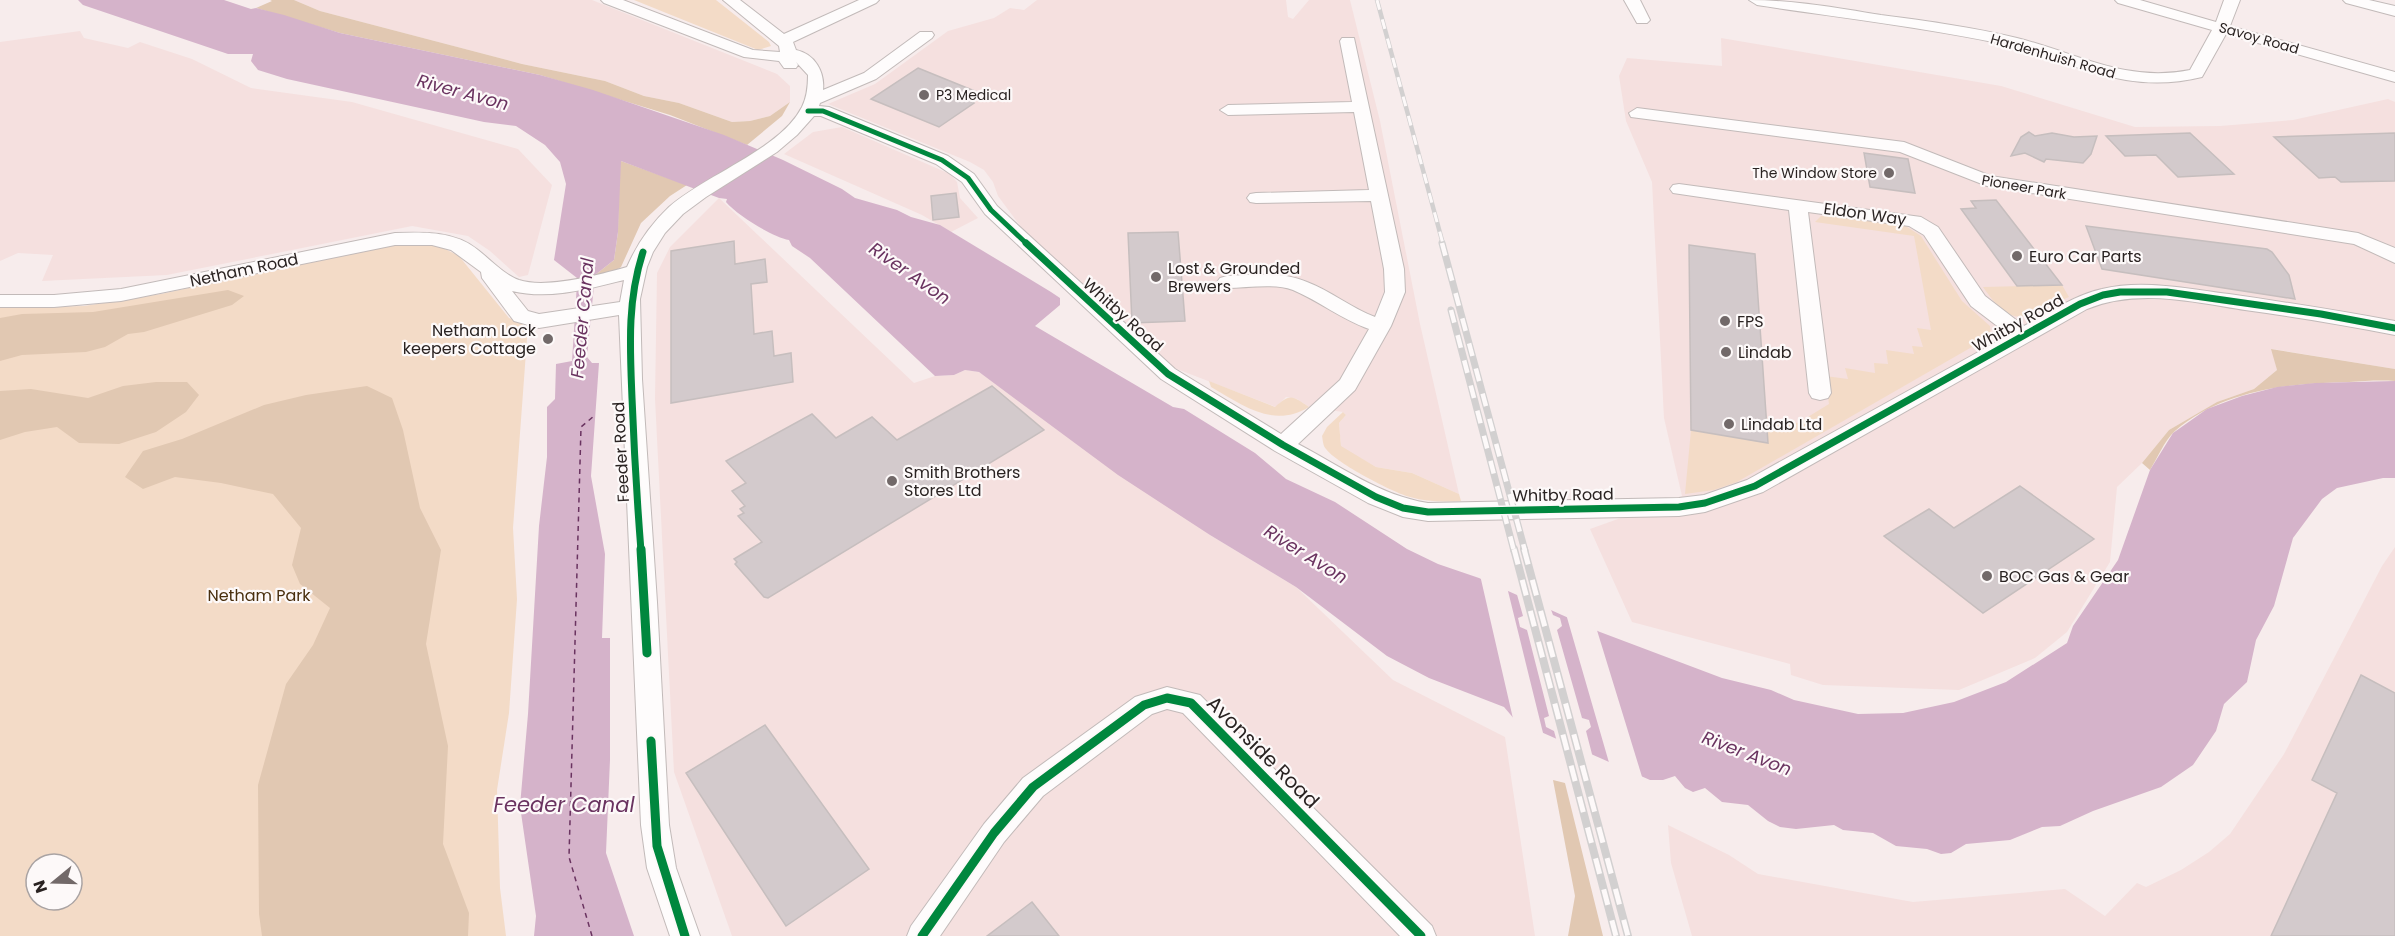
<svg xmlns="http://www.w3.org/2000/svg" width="2395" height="936" font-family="Poppins,sans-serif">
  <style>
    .built { fill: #f5e0df }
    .green { fill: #f3dbc7; fill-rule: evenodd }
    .forest { fill: #e1c8b2 }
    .water { fill: #d5b3ca }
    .pier { fill: #f7ecec }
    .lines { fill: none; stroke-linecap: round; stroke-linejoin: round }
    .ferry { stroke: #6a3360; stroke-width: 1.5; stroke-dasharray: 5 4.5; stroke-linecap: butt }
    .building { fill: #d3cacc; stroke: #c6bebe; stroke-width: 1.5 }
    .minor-casing { stroke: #c2bab9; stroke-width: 2 }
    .minor { fill: #fefcfc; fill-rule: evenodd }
    .rail-far2-casing { stroke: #d2d0d0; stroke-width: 4.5 }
    .rail-far1-casing { stroke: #d2d0d0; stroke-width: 7 }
    .rail-casing { stroke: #d2d0d0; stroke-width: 8 }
    .rail-far2 { stroke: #fdf9f9; stroke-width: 3; stroke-dasharray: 10; stroke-linecap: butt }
    .rail-far1 { stroke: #fdf9f9; stroke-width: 4.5; stroke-dasharray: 13; stroke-linecap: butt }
    .rail { stroke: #fdf9f9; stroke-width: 5; stroke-dasharray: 16; stroke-linecap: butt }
    .cycleway-far2-casing { stroke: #fdf9f9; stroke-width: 8 }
    .cycleway-far1-casing { stroke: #fdf9f9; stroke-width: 10 }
    .cycleway-casing { stroke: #fdf9f9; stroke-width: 13 }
    .cycleway-far2 { stroke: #00873e; stroke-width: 5 }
    .cycleway-far1 { stroke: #00873e; stroke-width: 7 }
    .cycleway { stroke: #00873e; stroke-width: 9 }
    .poi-dot { fill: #726969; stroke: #fdf9f9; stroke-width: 2 }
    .labels { text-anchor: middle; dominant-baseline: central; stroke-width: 4.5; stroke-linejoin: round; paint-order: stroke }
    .far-street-label { font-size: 14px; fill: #2a2322; stroke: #fdf9f9 }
    .far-poi-label { font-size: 14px; fill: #2a2322; stroke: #fdf9f9; text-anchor: start }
    .street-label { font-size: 16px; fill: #2a2322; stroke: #fdf9f9 }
    .poi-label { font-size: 16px; fill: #2a2322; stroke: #fdf9f9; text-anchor: start }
    .park-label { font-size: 16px; fill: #492f0e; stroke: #fdf9f9 }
    .water-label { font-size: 18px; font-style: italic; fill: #6a3360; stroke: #fdf9f9 }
    .near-street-label { font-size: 20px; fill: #2a2322; stroke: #fdf9f9 }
    .near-water-label { font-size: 21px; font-style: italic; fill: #6a3360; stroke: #fdf9f9 }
  </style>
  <rect width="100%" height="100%" fill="#f7ecec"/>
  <path class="built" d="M294,0H592L777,74L790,86V102L770,116L750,121L732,122L679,103L644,96L605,81L522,64L320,11Z
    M1037,0H1286L1288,17L1293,19L1309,0H1350L1380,121L1420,324L1459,494L1412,473L1376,467L1341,447L1339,423L1346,415L1343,412L1309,407L1297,399L1286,397L1276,407L1169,366L1021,227L998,196L993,182L984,170L970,162L828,104L875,84L948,31L994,18L1010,8L1024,10Z
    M80,31L84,38L128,48L140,42L192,59L251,88L352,102L518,149L552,185L528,275L519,277L490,251L468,236L412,226L167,275L42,281L53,255L18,253L0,261V42Z
    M1721,38L2001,86L2135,127L2220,126L2293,120L2388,99L2395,102V369L2272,349L2277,370L2254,389L2217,402L2169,430L2142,463L2117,487L2110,562L2067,632L2035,658L1959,690L1823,685L1791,675L1790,664L1632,622L1590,529L1682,496L1664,418L1652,182L1626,121L1619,76L1627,58L1722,66Z
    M842,127L950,174L957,182L960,198L978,218L951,232L922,215L784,154L813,132Z
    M719,198L914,383L935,376L954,375L965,370L979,372L1210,535L1296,587L1393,680L1505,737L1535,936H732L674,772L655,399L657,273L670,247Z
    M2395,547V936H1692L1671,863L1668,825L1729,855L1758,874L1913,902L2065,889L2105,916L2137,883L2146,887L2181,870L2209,852L2230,834L2284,754L2382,566Z"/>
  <path class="green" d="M634,0H716L769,42L771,46L758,50Z
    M1829,215L1904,225L1921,236L1962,301L1990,326L1991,336L1737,482L1714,490L1685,494L1691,430L1768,443L1766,418L1798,423L1829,404L1825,376L1848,379L1845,368L1875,373L1874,363L1888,364L1886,350L1914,354L1912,346L1923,347L1917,328L1931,330L1914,236L1815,222L1821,216Z
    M415,243L439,246L459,256L509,318L528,325L513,528L517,599L509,713L497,790L500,888L506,936H0V308L84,306L161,294L373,247ZM36,864H72V900H36Z
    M2062,285L2069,297C2027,314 2016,335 1983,287Z
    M1209,381L1275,407C1291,393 1292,396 1309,407C1273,429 1243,405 1211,387Z
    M1343,412L1346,415L1339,423L1341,446L1376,467L1412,473L1459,494L1461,501C1444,502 1427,502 1410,497C1394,493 1336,463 1326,449C1323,446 1323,441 1322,436L1327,427Z"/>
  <path class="forest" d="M270,0H294L320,11L522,64L605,81L644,96L679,103L732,122L750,121L770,116L790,102L782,116L747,145L670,115L540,75L340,33L256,8L272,1Z
    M621,161L687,185L670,196L641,223L621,267L613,272L595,275L614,260L618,232L619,162Z
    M228,290L244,296L232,305L144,332L128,334L105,347L86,352L22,355L0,361V318L22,314L93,312Z
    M2271,349L2395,369V381C2380,380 2364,381 2349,382C2289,383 2222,390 2175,431C2164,441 2157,459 2150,470L2142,463L2169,430L2217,402L2254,389L2277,370Z
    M156,382H187L199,395L186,412L156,432L119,444L79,443L57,427L25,432L0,440V391L31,389L88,398L123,386Z
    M367,386L392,398L403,430L420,508L441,550L426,644L448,746L443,844L469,913L468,936H262L259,914L258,785L286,684L313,645L330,608L300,584L292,565L301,528L273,494L221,483L175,477L143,489L125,477L143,451L182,439L264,405L306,395Z
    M1553,780L1565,783L1603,936H1568L1575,896Z"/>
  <path class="water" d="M78,0H224L251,9L256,8L284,15L340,33L540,75L593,90L724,135L783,160L842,189L855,198L897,210L911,217L940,225L1051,292L1060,298V305L1035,326L1173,407L1184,409L1255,453L1286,479L1335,502L1407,549L1438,564L1479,578L1600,632L1722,678L1771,690L1794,700L1858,714L1903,713L1954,702L2006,682L2067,643L2073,626L2118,560L2150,470L2173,433L2207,409L2242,396L2277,387L2315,383L2395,381V478H2383L2337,488L2322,499L2293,538L2274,606L2256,640L2247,682L2224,704L2216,731L2193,765L2161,787L2093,811L2060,826L2042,827L2010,840L1966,844L1951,853L1941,854L1927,849L1896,846L1873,833L1843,830L1834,825L1796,829L1780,827L1768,821L1748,805L1722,802L1705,788L1693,792L1685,788L1675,776L1663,780H1650L1516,721L1504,707L1429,678L1387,656L1296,587L1210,535L1118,475L979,372L965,370L954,375L935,376L810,258L792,246L789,240C772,237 737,215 726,202L727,199L719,198L621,161L618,232L614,260L595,275L587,357L592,363H599L591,476L605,554L602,638H610V760L606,853L634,936H534L536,916L520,806L528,714L539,526L547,457V407L555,399L556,364L572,361L577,283V278L554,260L566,184L560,162L545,145L516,126L484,122L287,79L258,70L251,61L253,54H228L83,5Z"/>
  <path class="pier" d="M1480,575L1507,587L1544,737L1514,723Z
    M1516,591L1550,607L1553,615L1560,618L1562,626L1557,630L1582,718L1589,720L1591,727L1586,731L1593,758L1557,742L1554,731L1546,727L1544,718L1549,716L1527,630L1520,627L1518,618L1523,616Z
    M1566,614L1596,627L1643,780L1610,766Z"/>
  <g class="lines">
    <path class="ferry" d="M592,936L569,857L581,427L594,416"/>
  </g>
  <path class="building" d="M918,68L977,92L966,99L974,103L939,127L871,99Z
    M2029,132L2035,136L2052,133L2074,137L2097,136L2091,154L2083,163L2046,159L2044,162L2025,153L2011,156L2021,137Z
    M2190,133L2234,174L2178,177L2156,155L2125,156L2106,136Z
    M2395,133V181L2341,182L2335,177L2319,178L2274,137Z
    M1864,153L1908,159L1915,193L1870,187Z
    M956,193L959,217L933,220L931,196Z
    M1996,200L2062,285L2017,286L1961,209L1976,208L1971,201Z
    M2086,226L2267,249L2272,252L2289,275L2295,299L2102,269Z
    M1178,232L1185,321L1132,323L1128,233Z
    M734,241L735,264L765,259L767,282L751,284L754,334L772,331L774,356L791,353L793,382L671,403V251Z
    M1689,245L1755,254L1768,443L1691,430Z
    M992,386L1044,430L768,598L764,597L735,564L737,562L734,559L762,542L738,516L744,513L740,509L745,506L732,491L746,483L726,461L812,414L836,438L872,417L897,440Z
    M2020,486L2094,539L1983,613L1884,536L1929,509L1954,528Z
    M2361,675L2395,693V936H2271L2337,793L2312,780Z
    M765,725L869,869L786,926L686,773Z
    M1032,902L1059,936H987Z"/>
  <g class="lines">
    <defs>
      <path id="minor" d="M601,0H623L753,50L780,52L779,46L723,0H740L784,34L859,0H879L876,3L793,42L796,50C815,54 825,72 823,90L864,73L920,32H932L934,35L932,38L876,79L820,103L819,106L829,107L948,156L974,174L997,206L1175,369L1281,434L1340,380L1369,329C1341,319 1319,301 1293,290C1274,283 1247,288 1227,288L1220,286L1217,282L1220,278L1227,276C1253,275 1282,271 1307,282C1331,291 1351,308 1375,317L1385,292L1384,269L1371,201L1256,203L1250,202L1247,198L1250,194L1256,193L1369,190L1354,112L1228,115L1220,110L1228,105L1352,102L1340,41L1342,38H1354L1404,269L1405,292L1391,326L1355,390L1298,444C1340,466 1381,496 1428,503L1679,498L1704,495L1747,480L2009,335L1971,306L1924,235L1909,226L1808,212L1831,393L1828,398L1820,400L1812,398L1809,393L1789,210L1673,193L1670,189L1673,185L1679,184L1921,217L1938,227L1985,296L2024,326C2049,313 2074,295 2102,289C2143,279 2187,289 2229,294C2284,302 2340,311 2395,321V335C2345,325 2296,317 2245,310C2193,302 2138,288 2087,309L1763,492L1705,512L1679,516L1428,521L1403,517L1368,503L1275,451L1161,379L985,214L962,182L936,164L821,116H814L797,135L777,152L706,197L683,214L665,233L653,252L647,267L640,299L642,379L657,602L669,825L676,868L700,936H670L647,868L641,825L619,315L539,328L514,321L482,278L481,272L451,250L432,245H395L121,301L54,307H0V295H54L121,289L395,233C424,232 455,231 478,250C491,260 503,274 519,280C546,289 599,275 627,267C637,244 651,224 669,207C705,175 781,149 802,107C807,97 808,86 808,75L796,62L798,65L796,68H784L779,61L744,57L604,3ZM624,280L620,302L539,314L528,311L512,291C549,300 588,289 624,280Z
        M1624,0H1640L1650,20L1647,23H1637Z
        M1749,0C1794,0 1837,8 1881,15C1927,21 1972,27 2017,38C2077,53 2125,83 2190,70L2212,30L2118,3L2115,0H2140L2216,22L2224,0H2240L2230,26L2395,72V82L2226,34L2202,77C2121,97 2068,58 1993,42C1915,26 1835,17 1757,5Z
        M2343,0H2369L2395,6V16L2346,3Z
        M1637,108L1904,142L1991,176L2358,233L2395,248V263L2354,244L1987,186L1900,152L1631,117L1629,113Z
        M1167,687L1200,695L1432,926L1436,936H1400L1183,713L1167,709L1152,714L1043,796L1004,842L940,936H907L911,926L984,824L1023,778L1135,697Z"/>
    </defs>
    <use href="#minor" class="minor-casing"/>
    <use href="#minor" class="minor"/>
    <defs>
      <path id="rail-far2" d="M1377,0L1443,244"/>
      <path id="rail-far1" d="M1442,243L1525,551
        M1451,310L1514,551"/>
      <path id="rail" d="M1514,549L1616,936
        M1524,549L1628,936"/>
    </defs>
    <use href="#rail-far2" class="rail-far2-casing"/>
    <use href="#rail-far1" class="rail-far1-casing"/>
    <use href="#rail" class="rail-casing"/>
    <use href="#rail-far2" class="rail-far2"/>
    <use href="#rail-far1" class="rail-far1"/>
    <use href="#rail" class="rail"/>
    <defs>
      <path id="cycleway-far2" d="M808,111H823L942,160L968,178L991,210L1027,244"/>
      <path id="cycleway-far1" d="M1026,243L1168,374L1283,445L1376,497L1403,508L1428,512L1679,507L1705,503L1755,486L2080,304L2103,295L2120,292H2167L2321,314L2395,328
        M641,551C637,500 634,449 632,398C630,348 627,301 643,252"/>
      <path id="cycleway" d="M641,549L647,653
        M651,741L657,846L685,936
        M922,936L994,833L1033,787L1144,705L1167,698L1191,703L1421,936"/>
    </defs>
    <use href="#cycleway-far2" class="cycleway-far2-casing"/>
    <use href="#cycleway-far1" class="cycleway-far1-casing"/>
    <use href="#cycleway" class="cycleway-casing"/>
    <use href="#cycleway-far2" class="cycleway-far2"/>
    <use href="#cycleway-far1" class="cycleway-far1"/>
    <use href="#cycleway" class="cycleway"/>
  </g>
  <g class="poi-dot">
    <circle cx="924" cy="95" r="6"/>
    <circle cx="1889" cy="173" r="6"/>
    <circle cx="2017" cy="256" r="6"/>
    <circle cx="1156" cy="277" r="6"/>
    <circle cx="1725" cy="321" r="6"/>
    <circle cx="548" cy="339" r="6"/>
    <circle cx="1726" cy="352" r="6"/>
    <circle cx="1729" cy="424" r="6"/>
    <circle cx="892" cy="481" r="6"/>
    <circle cx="1987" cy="576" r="6"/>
  </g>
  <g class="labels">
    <g class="far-street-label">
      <text transform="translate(2259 38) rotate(16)">Savoy Road</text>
      <text transform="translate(2053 56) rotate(16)">Hardenhuish Road</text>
      <text transform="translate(2024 187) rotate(10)">Pioneer Park</text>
    </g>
    <g class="far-poi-label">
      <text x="936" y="95">P3 Medical</text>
      <text x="1877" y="173" text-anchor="end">The Window Store</text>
    </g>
    <g class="street-label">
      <text transform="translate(1865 214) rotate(8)">Eldon Way</text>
      <text transform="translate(244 270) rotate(-12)">Netham Road</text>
      <text transform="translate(1123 315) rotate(42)">Whitby Road</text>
      <text transform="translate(2018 323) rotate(-29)">Whitby Road</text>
      <text transform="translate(621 452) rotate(-93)">Feeder Road</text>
      <text transform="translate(1563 495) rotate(-1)">Whitby Road</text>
    </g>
    <g class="poi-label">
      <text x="2029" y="256">Euro Car Parts</text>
      <text x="1168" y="268">Lost &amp; Grounded<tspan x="1168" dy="18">Brewers</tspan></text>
      <text x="1737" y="321">FPS</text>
      <text x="536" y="330" text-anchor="end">Netham Lock<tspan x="536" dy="18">keepers Cottage</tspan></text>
      <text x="1738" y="352">Lindab</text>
      <text x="1741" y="424">Lindab Ltd</text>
      <text x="904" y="472">Smith Brothers<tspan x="904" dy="18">Stores Ltd</tspan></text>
      <text x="1999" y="576">BOC Gas &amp; Gear</text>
    </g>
    <g class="park-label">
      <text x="259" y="595">Netham Park</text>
    </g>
    <g class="water-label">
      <text transform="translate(463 92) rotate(15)">River Avon</text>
      <text transform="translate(910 273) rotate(35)">River Avon</text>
      <text transform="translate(582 318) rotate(-85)">Feeder Canal</text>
      <text transform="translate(1306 554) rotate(32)">River Avon</text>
      <text transform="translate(1747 753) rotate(21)">River Avon</text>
    </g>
    <g class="near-street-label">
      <text transform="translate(1263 752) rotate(45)">Avonside Road</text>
    </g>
    <g class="near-water-label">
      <text x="564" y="804">Feeder Canal</text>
    </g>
  </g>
  <g transform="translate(54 882) rotate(251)"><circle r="28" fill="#fdf9f9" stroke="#a9a3a3" stroke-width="1.5"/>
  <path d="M0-4.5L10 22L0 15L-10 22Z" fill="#726969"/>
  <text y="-9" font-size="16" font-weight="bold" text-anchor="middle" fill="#2a2322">N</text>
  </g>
</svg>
